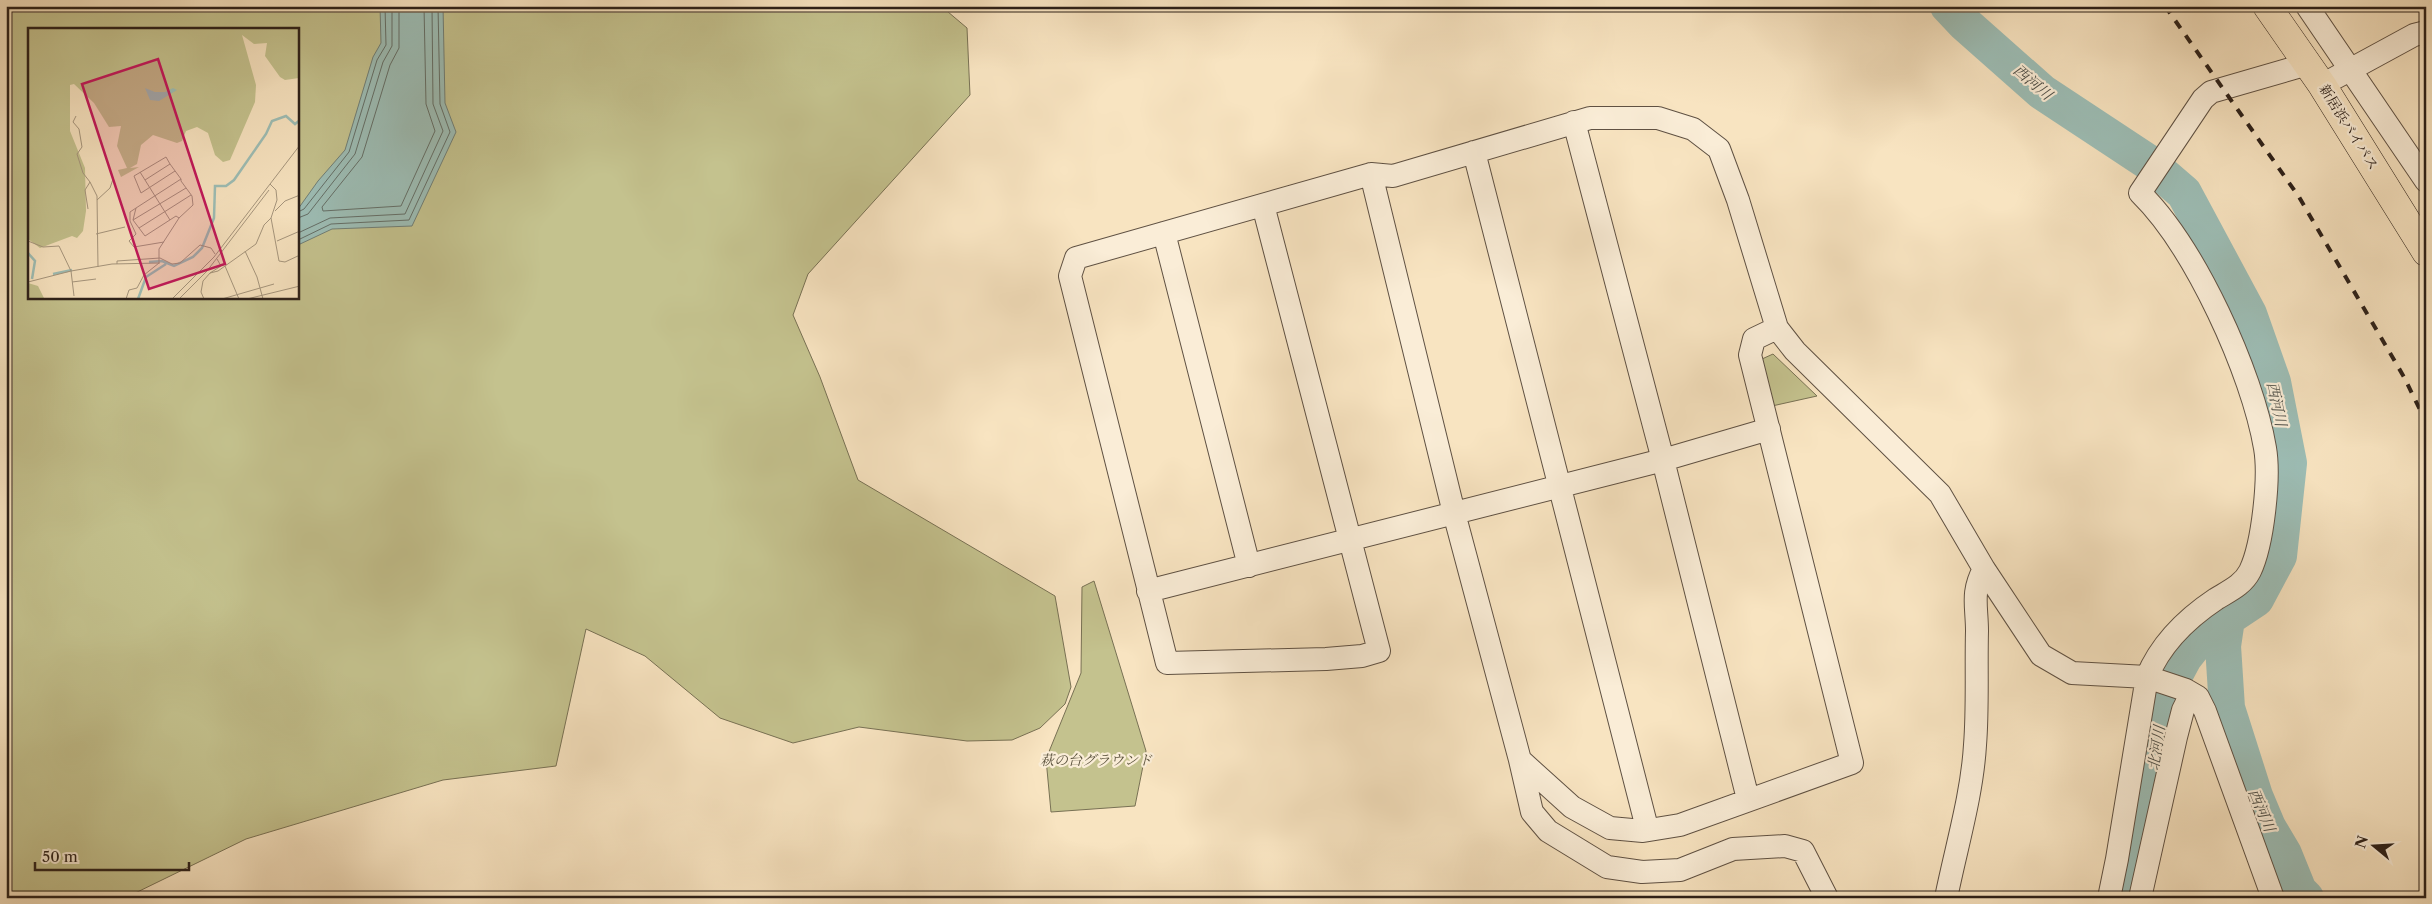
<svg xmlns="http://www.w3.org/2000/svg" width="2432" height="904" font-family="'Libre Caslon Text','Noto Serif JP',serif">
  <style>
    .green { fill: #c4c28e; stroke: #787154; fill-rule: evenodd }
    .water { fill: #9dbeb6; stroke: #707f77 }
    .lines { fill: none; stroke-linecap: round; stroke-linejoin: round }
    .shore { stroke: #646f68; stroke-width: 1 }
    .river { stroke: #9dbeb6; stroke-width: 36 }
    .minor-casing { stroke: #5f5143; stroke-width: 24 }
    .trunk-casing { stroke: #2c2019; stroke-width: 29 }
    .minor { stroke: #faedd7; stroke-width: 22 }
    .trunk { stroke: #f8e4c1; stroke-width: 28 }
    .rail { stroke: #2c2019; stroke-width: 4; stroke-dasharray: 9 9; stroke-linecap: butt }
    .labels { text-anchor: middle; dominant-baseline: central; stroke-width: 4.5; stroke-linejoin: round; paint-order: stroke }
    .street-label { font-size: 14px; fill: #2c2019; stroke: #faedd7 }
    .park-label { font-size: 14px; font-style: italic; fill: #5a513c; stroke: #faedd7 }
    .water-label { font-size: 15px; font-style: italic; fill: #4e4f48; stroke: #faedd7 }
    .inset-river { fill: none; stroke: #9dbeb6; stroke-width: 2.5 }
    .inset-road { fill: none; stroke: #a6967e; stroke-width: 1 }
    .view { fill: #c2185b; fill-opacity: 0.15; stroke: #c2185b; stroke-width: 2.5 }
    .inset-edge { fill: none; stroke: #2c2019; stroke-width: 2.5 }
  </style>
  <rect width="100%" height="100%" fill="#f8e4c1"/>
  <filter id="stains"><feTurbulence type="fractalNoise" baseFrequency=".004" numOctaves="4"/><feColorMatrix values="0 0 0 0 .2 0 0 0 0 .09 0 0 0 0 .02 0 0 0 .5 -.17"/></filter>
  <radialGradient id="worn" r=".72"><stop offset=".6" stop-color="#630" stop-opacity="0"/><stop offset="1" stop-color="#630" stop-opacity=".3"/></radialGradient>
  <path class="green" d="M6,6H941L967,28L970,95L808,274L793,315L820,377L858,480L1055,596L1071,687L1065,704L1040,728L1012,740L967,741L859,727L793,743L720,718L645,656L586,629L556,766L443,780L246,839L125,898H6ZM29,29H298V298H29Z
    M1773,354L1817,396L1772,406L1762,359Z
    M1094,581L1146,751L1135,806L1051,812L1046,759L1081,673L1082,587Z"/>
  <path class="water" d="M380,6H443L445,103L456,132L412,226L332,229L298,245V209L318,181L345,150L373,57L381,43Z"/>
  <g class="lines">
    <path class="shore" d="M399,6V48L390,65L362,157L322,207L323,211L401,206L435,131L426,104L424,6
      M298,212L304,209L349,152L377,60L386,45L385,6
      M298,218L308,214L355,154L383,62L392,46V6
      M298,233L330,218L405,214L443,131L433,104L432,6
      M298,240L331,224L409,220L450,132L440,104L438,6"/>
    <path class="river" d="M1948,6L1964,23L2042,92L2148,162L2184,193L2249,314L2273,382L2289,463L2279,556L2256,599L2202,635L2184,658L2161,701L2159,744L2136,847L2120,898
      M2227,619L2223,646L2227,708L2255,796L2268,827L2284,854L2299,891L2306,898"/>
    <defs>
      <path id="minor" d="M2307,6L2426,181
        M2322,85L2414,35L2426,32
        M1574,122L1663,460L1748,799
        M1474,152L1645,820L1643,831
        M1371,174L1454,513L1520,760
        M1263,205L1379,651L1362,656L1326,659L1167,663L1070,276L1076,258L1371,174L1393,176L1590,118H1658L1693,129L1719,149L1738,200L1777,328L1795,351L1940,494L1984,569L2041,655L2072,673L2147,677L2186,690L2198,697L2205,711L2273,898
        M1164,233L1249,566
        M1777,328L1754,339L1750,355L1852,763L1680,825L1643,831L1610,828L1572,807L1520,760L1532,812L1548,831L1607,867L1642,872L1680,870L1733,849L1785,846L1803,851L1827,898
        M1148,591L1663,460L1769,429
        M1946,898C1956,848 1972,796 1975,745C1978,708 1976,669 1977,631C1977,606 1971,593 1984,569
        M2109,898L2117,859L2147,677C2161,643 2186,619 2216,599C2229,591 2243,585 2250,571C2263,544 2270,477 2265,448C2252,372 2195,247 2140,193L2203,99L2211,92L2308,64
        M2140,898L2176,737L2183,710L2191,694"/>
      <path id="trunk" d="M2267,6L2322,85L2426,252"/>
    </defs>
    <use href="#minor" class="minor-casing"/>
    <use href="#trunk" class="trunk-casing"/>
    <use href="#minor" class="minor"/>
    <use href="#trunk" class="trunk"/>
    <path class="rail" d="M2165,6L2299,197L2404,377L2426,422"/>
  </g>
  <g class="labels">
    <g class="street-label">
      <text transform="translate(2349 127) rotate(58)">新居浜バイパス</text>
    </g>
    <g class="park-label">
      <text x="1096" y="760">萩の台グラウンド</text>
    </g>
    <g class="water-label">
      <text transform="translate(2033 82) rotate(40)">西河川</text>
      <text transform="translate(2277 404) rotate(78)">西河川</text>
      <text transform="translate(2156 748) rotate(-82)">北河川</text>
      <text transform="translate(2262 810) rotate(67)">西河川</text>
    </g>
  </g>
  <g transform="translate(28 28)">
    <rect width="271" height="271" fill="#f8e4c1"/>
    <path d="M0,0H271V50L257,52L252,49L237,28L239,15L226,16L214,7L228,57L227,74L202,132L195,134L187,127L180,105L169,99L158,103L154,113L149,115L125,107L113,117L109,136L102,140L111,139L93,149L90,142L99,140L89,118L93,98L81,99L66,75L46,56L42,57V103L57,140L58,183L55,203L49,210L44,208L12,220L0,211ZM0,255L10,258L16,270L0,271Z" fill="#c4c28e"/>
    <path d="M117,60L127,64H137L145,60L149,62L131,73L122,72Z" fill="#9dbeb6"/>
    <path class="inset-river" d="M0,225L7,233L4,251M121,234L134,233L146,238L165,229L174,220L186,190L187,158H198L206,152L238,106L244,93L258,88L267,96L272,92M25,246L44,242M110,271L118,249L138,236"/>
    <path class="inset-road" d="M48,88L45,94L51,101L54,119L49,126L55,145L62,154L57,162L60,181M112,144L142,192M117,152L142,136M62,154L69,168L70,239M242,156L248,162L249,172L243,190L251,233L257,234L272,227M69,172L82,160L85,151M108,180L153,151M247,183L257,173L272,167M105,192L158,160M111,200L163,167M68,206L97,199M0,213L15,219L31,218L43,243L0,254M249,213L272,203M136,214L106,219L101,213L108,206L102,193V184L108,180L105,192L117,208L148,188L151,190M217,223L229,249L235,271M189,231L193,238L182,245L190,243L228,216L236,197L243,190M89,236V233L132,230L144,236L152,235L172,217L183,220L187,226M197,238L211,271M44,254L68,251M46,268L43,243L84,236L132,235M98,271L101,262L109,260L116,247L131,235V221L151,190L165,177L164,168L153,153V151L142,136L138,129L106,148L113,165L147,143M144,271L186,229L272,117M151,271L179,243L241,162M176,271L173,264L175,253L182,245M194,271L246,256M219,271L272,258"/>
    <path class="view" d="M130,31L197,236L121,261L54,56Z"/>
    <rect width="271" height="271" class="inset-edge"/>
  </g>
  <rect width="2432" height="904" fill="none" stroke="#f8e4c1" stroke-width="25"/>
  <rect x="8" y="8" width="2417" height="889" fill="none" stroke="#2c2019" stroke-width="2.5"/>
  <rect x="12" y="12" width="2407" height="879" fill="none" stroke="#2c2019"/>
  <g transform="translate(2374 846) rotate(288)" stroke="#faedd7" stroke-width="4" paint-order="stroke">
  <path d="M0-4L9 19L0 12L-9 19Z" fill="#2c2019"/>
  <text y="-8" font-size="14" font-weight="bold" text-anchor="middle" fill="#2c2019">N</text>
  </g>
  <path d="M35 862v8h154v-8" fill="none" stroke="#2c2019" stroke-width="2.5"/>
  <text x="42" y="862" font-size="15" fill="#2c2019" stroke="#faedd7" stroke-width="4" paint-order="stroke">50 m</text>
  <rect width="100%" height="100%" filter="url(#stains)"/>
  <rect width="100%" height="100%" fill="url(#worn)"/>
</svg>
